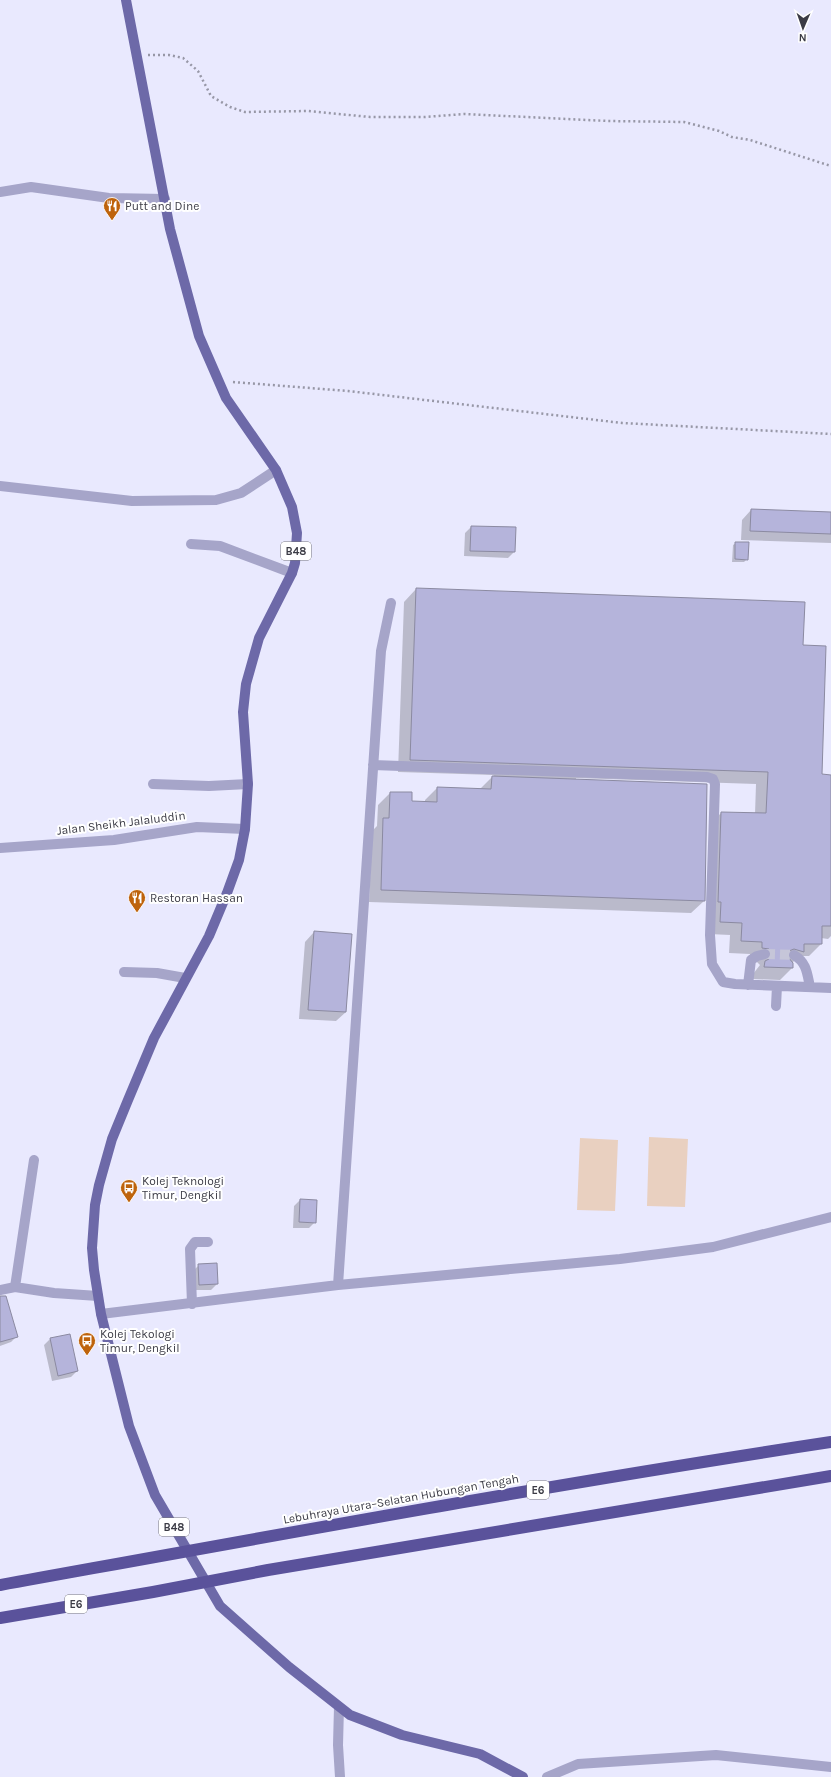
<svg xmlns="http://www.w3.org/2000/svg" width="831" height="1777" font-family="Karla,sans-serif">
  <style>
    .green { fill: #e9d0c0 }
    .shadow { fill: #0003 }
    .building { fill: #b5b4db; stroke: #8b8aa1 }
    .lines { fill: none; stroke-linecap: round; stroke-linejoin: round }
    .minor-tunnel { stroke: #c6c6d9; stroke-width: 10; stroke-dasharray: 10 5; stroke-linecap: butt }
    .path { stroke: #9797a6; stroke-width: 2.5; stroke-dasharray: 2 3; stroke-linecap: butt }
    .minor { stroke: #a6a5c9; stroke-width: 10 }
    .major { stroke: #6d69a8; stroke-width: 10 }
    .highway { stroke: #5a529b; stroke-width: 12 }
    .labels { text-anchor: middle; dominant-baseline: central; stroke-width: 4; stroke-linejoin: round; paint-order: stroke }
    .shield { fill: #fff; stroke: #76767d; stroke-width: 1 }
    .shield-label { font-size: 11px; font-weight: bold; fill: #3b3b45 }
    .poi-label { font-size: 12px; fill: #3b3b45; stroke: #fff; text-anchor: start }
    .street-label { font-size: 12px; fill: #3b3b45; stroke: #fff }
  </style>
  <rect width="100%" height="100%" fill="#e9e9fe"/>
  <path class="green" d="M649,1137L688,1139L685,1207L647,1206Z
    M580,1138L618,1140L615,1211L577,1210Z"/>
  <path class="shadow" d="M751,510L831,513V543L741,540L742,520Z
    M471,527L514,552L508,558L464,556L465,533Z
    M736,543L747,559L744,562H732L733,545Z
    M416,589L802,646L821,775L831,776V936L828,939L821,938V944L809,956H799L792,963V968L780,980L753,979V974L760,965L755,960H750V954L729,953L730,935L709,934V825L721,813L755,814L756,784L576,778V780L704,901L691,913L369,902L372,831L377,826L378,805L390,793L411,802H425V800L437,788L480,789L494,775L398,772L404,602Z
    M314,932L351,935L346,1012L336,1021L299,1019L305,942Z
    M300,1200L315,1222L309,1228H293L294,1206Z
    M199,1265L217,1284L211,1290H193V1271Z
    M0,1309L17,1336L11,1342L0,1346Z
    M69,1335L77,1371L71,1377L52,1381L44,1345L50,1339Z"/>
  <path class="building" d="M751,509L831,512V534L750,531Z
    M471,526L516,527L515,552L470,551Z
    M735,542H749L748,560L735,559Z
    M416,588L805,602L803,645L826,646L822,774L831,775V926H822V944H804V952L794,949L789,951L788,957L793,963V968L764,967L765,961L769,959L771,955L769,949L762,948V942L741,941L742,923L720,922L721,902H718L721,812L766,813L768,772L410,760Z
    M492,776L707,784L705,901L381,890L383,818H389L390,792H412V801L437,802V787L491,789Z
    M314,931L352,934L346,1012L308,1010Z
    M300,1199L317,1200L316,1223L299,1222Z
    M217,1263L218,1284L199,1285L198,1264Z
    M0,1296H6L18,1337L0,1342Z
    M70,1334L78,1371L58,1376L50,1338Z"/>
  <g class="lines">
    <path class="minor-tunnel" d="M765,954L794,955"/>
    <path class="path" d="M148,55H169L183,58L198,71L211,96L230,107L245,112L308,111L370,117H425L465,114L608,121L684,122L719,131L732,137L750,140L831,166
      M233,382L348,391L622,423L831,434"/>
    <path class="minor" d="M0,192L31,187L109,198L165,199
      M0,486L132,501L216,500L241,493L276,470
      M191,544L220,546L292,573
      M373,765L707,777L713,779L715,784L710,935L712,964L723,982L735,984L831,988
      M153,784L209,786L248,784
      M0,848L114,840L197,827L245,829
      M794,955C807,963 807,973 810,987
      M124,972L157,973L185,978
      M748,985L751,960L757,956L765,954
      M776,1006L777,986
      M338,1285L381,651L391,603
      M15,1287L34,1160
      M0,1290L15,1287L54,1293L98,1296
      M192,1304L190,1249L195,1242H208
      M101,1314L338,1285L620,1259L713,1247L831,1217
      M339,1707L338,1745L340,1777
      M547,1777L578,1764L716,1755L831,1767"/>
    <path class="major" d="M126,0L170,229L199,336L226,398L276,470L292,507L297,533L295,563L292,573L259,638L246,684L243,712L248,784L245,829L239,860L227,893L209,936L154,1038L128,1100L112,1139L99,1185L95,1205L92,1248L94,1270L101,1314L129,1426L155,1495L220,1606L289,1667L350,1715L402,1735L480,1754L523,1777"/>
    <path class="highway" d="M0,1585C277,1535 553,1484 831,1442
      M0,1618L153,1592L268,1570L831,1476"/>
  </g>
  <defs>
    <symbol id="restaurant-pin" viewBox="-11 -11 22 30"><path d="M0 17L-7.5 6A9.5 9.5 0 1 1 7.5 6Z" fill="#be630c" stroke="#fff"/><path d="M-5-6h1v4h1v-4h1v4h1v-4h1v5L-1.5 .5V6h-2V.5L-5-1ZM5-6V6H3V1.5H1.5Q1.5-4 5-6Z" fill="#fff"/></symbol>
    <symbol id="bus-pin" viewBox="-11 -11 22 30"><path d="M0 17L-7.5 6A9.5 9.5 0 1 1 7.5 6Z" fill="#be630c" stroke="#fff"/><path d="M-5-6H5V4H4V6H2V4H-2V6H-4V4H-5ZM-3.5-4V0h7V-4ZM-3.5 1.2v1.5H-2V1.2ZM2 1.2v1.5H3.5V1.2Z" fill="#fff"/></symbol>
  </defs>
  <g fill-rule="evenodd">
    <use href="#restaurant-pin" x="102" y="196" width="20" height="27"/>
    <use href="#restaurant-pin" x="127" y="888" width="20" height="27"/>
    <use href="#bus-pin" x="119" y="1178" width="20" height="27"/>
    <use href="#bus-pin" x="77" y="1331" width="20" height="27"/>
  </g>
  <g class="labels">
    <g class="shield">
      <rect x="281" y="542" width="30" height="18" rx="3"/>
      <rect x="527" y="1481" width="22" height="18" rx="3"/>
      <rect x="159" y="1518" width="30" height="18" rx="3"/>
      <rect x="65" y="1595" width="22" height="18" rx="3"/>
    </g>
    <g class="shield-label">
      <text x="296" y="551">B48</text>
      <text x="538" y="1490">E6</text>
      <text x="174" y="1527">B48</text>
      <text x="76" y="1604">E6</text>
    </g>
    <g class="poi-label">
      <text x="125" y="206">Putt and Dine</text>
      <text x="150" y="898">Restoran Hassan</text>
      <text x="142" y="1181">Kolej Teknologi<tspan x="142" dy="14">Timur, Dengkil</tspan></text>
      <text x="100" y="1334">Kolej Tekologi<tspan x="100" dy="14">Timur, Dengkil</tspan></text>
    </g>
    <g class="street-label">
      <text transform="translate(121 823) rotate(-7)">Jalan Sheikh Jalaluddin</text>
      <text transform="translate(401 1499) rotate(-10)">Lebuhraya Utara–Selatan Hubungan Tengah</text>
    </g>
  </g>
  <g transform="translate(803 28) rotate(182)" stroke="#ffffff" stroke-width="3" paint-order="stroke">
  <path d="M0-3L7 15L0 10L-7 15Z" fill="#3b3b45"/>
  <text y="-6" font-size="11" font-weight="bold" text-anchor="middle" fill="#3b3b45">N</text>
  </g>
</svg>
